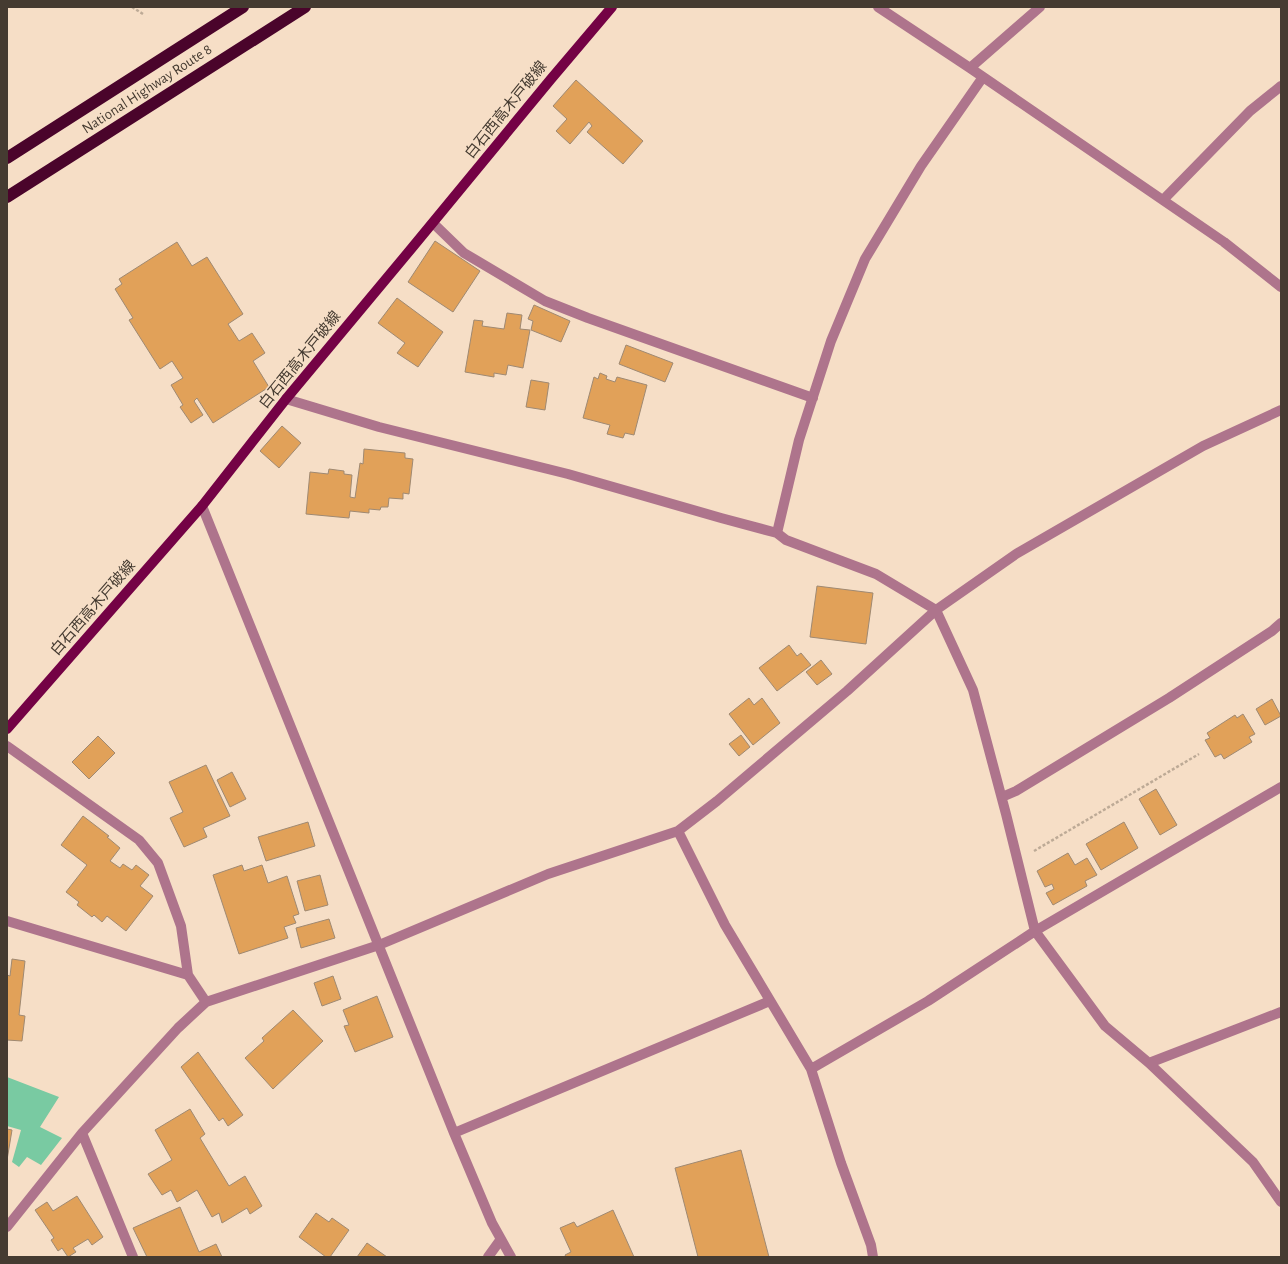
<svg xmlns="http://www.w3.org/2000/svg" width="1288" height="1264" font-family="'Alegreya Sans','Noto Sans JP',sans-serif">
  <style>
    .green { fill: #79caa2 }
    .building { fill: #e1a159; stroke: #9f8972 }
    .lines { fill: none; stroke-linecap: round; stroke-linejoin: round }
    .path { stroke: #bdaa96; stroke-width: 2.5; stroke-dasharray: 3 2; stroke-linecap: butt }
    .minor { stroke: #ae748c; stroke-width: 10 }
    .major { stroke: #740245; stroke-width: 10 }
    .highway { stroke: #4a042b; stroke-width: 12 }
    .labels { text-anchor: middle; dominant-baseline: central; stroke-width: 3; stroke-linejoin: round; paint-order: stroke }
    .street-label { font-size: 15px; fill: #453b31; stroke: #f6dec6 }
  </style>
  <rect width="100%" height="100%" fill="#f6dec6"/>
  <path class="green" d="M7,1077L59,1097L40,1127L62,1138L41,1165L27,1157L19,1167L12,1162L21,1130L7,1126Z"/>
  <path class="building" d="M576,80L643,141L623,164L587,132L592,126L589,122L570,144L556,131L567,119L553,106Z
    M435,241L480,271L453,312L408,282Z
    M177,242L192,266L207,257L243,314L228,324L239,341L252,333L265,353L253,361L269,387L213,423L197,398L194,401L203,415L191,423L180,407L183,405L171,385L183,378L172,361L160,369L129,320L133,318L115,289L122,284L119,279Z
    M397,298L443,332L418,367L397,353L405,343L378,323Z
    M534,305L570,321L561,342L531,330L533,321L528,319Z
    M507,313L522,315L520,329L530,330L523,368L508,365L506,375L494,373V377L465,372L474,320L483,321L482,326L504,329Z
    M626,345L673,363L665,382L619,364Z
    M600,373L607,376L606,379L615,382L617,377L647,385L634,435L625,433L623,438L607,434L610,425L583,418L594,377L598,379Z
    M531,380L549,383L545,410L526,407Z
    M282,426L301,443L279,468L260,451Z
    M364,449L405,453V458L413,459L409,494L403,493V499L389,498L388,507H381L380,510L369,509V513L350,511L349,518L306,514L310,472L328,474L329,469L344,471V474L352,475L350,497L355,498L360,463L363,464Z
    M817,586L873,593L866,644L810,637Z
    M789,645L797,656L801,653L811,665L777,691L759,668Z
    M821,660L832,674L817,685L806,672Z
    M749,698L754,705L762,698L780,723L753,745L729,714Z
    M1272,699L1281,716L1265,725L1256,709Z
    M1243,714L1255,734L1249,737L1252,742L1224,759L1221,754L1215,757L1205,740L1210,738L1207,733L1235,715L1237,718Z
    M741,735L750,747L739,756L729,744Z
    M98,736L115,753L89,779L72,762Z
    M206,765L230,816L203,828L207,837L184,847L170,818L183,812L169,782Z
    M232,772L246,799L230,807L217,780Z
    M1156,789L1177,825L1160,835L1139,799Z
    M83,816L109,836L107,837L120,848L110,861L120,868L123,864L132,870L136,865L149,875L140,886L153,896L126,931L107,916L102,922L94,915L92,917L77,905L79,902L66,892L87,865L61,845Z
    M308,822L315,846L266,861L258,837Z
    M1124,822L1138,848L1101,870L1086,844Z
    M1068,853L1075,865L1087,858L1097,875L1085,881L1087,886L1053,905L1046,893L1054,889L1052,884L1045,887L1037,871Z
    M242,865L244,871L262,865L268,883L287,876L299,914L293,916L296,923L284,927L288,938L239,954L213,875Z
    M320,875L328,905L305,911L297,881Z
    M329,919L335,938L301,948L296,928Z
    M12,959L25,961L19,1015L25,1016L22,1041L7,1040V975L10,976Z
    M333,976L341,999L322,1006L314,983Z
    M377,996L393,1037L355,1052L344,1026L349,1025L343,1010Z
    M293,1010L323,1041L273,1089L245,1058L264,1041L262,1038Z
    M198,1052L243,1115L228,1126L223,1118L219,1121L181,1067Z
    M190,1109L205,1134L200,1138L229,1186L245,1176L262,1206L250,1214L247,1208L222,1223L219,1213L212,1217L197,1190L177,1202L171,1190L162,1195L148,1174L172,1160L155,1130Z
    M7,1129L12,1130L7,1160Z
    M741,1150L769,1257H698L675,1168Z
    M77,1196L103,1237L92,1245L88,1239L73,1248L76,1252L68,1257L62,1248L58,1251L51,1240L54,1238L35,1210L47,1202L53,1211Z
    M180,1207L199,1252L216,1244L222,1257H147L133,1228Z
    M613,1210L634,1257H566L565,1255L571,1252L560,1228L574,1222L577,1227Z
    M316,1213L329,1222L332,1218L349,1230L330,1257H326L299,1237Z
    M367,1243L387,1257H357Z"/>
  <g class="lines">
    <path class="path" d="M132,7L143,14
      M1034,851L1199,754"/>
    <path class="minor" d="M878,7L970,68L1224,242L1281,287
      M970,68L1040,7
      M1163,200L1250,111L1281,86
      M433,223L464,253L545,301L588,318L813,398
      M286,399L379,427L568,474L721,518L777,533L786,540L876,574L936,610L973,690L1006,814L1035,931L1105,1026L1149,1063L1253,1162L1281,1202
      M202,506L454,1133L492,1223L511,1257
      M777,533L799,440L831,341L865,259L921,166L983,77
      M7,746L139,840L158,863L181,926L188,975L206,1002
      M1002,797L1016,791L1169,698L1272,631L1281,623
      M678,831L725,925L811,1069L841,1163L871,1245L873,1257
      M7,921L188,975
      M1149,1063L1281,1012
      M811,1069L928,1001L1035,931L1281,787
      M82,1133L133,1257
      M454,1133L770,1001
      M7,1227L82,1133L178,1028L206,1002L379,945L548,874L678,831L717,801L847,691L936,610L1016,554L1203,446L1281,410
      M488,1257L501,1239"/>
    <path class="major" d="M7,729L202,506L286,399L411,249L551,79L612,7"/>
    <path class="highway" d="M7,158L243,7
      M7,197L305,7"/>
  </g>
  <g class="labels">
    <g class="street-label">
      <text transform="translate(147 89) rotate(-33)">National Highway Route 8</text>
      <text transform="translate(506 110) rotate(-51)">白石西高木戸破線</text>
      <text transform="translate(300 360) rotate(-51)">白石西高木戸破線</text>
      <text transform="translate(93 608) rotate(-49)">白石西高木戸破線</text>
    </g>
  </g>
  <rect width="1288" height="1264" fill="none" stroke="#453b31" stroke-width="16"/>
</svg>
